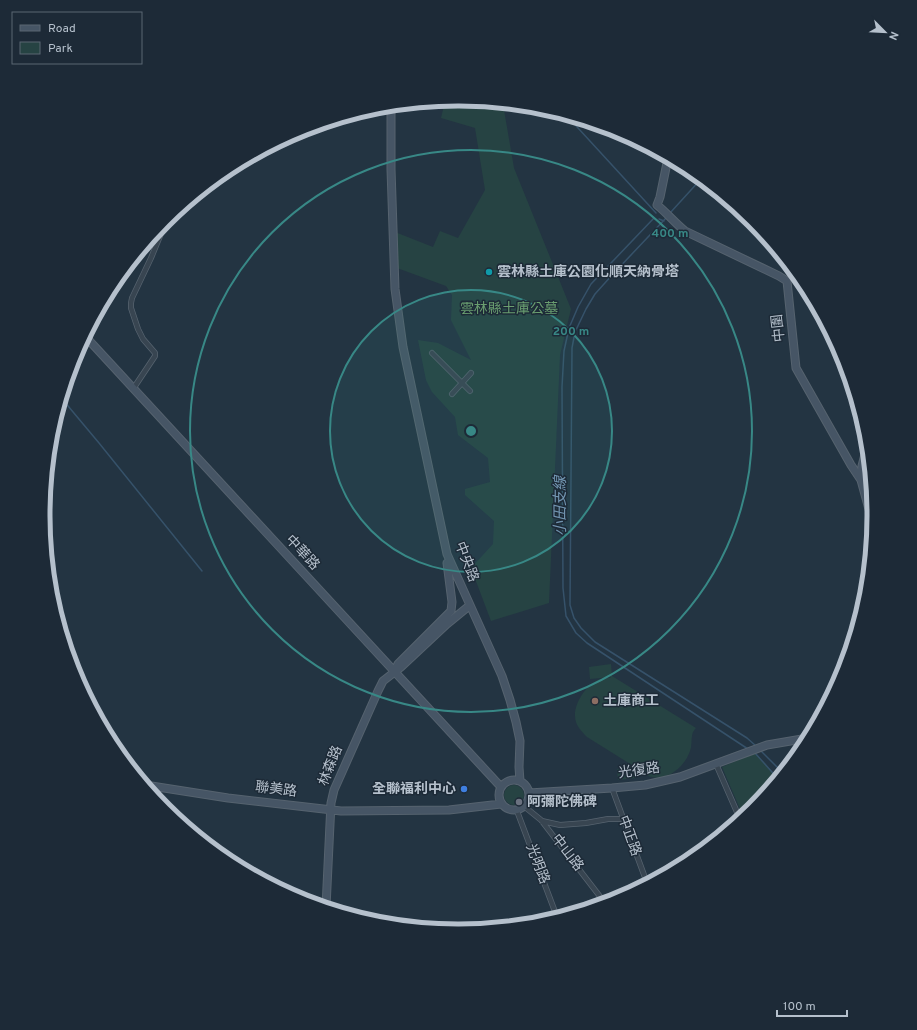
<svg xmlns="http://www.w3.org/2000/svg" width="917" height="1030" font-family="Overpass,'Noto Sans TC',sans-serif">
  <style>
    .green { fill: #264343 }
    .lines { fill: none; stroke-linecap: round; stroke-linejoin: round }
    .stream { stroke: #36526a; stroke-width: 1.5 }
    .street-casing { stroke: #56636f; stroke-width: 6 }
    .secondary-casing { stroke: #56636f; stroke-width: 9 }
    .street { stroke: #384551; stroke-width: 4.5 }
    .secondary { stroke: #465565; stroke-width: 7 }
    .ring { fill: none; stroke: #388886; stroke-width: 2 }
    .culture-dot { fill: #0f9aa8; stroke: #1d2a37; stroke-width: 1.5 }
    .education-dot { fill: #8d6e63; stroke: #1d2a37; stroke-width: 1.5 }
    .shop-dot { fill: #3f7fe0; stroke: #1d2a37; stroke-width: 1.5 }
    .worship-dot { fill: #6b7280; stroke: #1d2a37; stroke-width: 1.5 }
    .labels { text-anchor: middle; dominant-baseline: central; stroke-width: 3; stroke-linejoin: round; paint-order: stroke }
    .poi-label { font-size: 14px; font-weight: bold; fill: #b5c0cc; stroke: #1d2a37; text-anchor: start }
    .park-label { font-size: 14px; fill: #6a9e70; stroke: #1d2a37 }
    .street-label { font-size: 14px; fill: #b5c0cc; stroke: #1d2a37 }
    .water-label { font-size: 15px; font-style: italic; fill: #7295b1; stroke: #1d2a37 }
    .rim { fill: none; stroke: #b5c0cc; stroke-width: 5 }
    .centre { fill: #388886; stroke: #1d2a37; stroke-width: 2 }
    .ring-label { font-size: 12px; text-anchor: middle; font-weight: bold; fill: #388886; stroke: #1d2a37; stroke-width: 3; stroke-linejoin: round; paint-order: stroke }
  </style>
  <rect width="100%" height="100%" fill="#233442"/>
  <path class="green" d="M459,100L503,104L514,168L571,309L560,355L549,603L491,621L471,568L493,544L494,521L465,495V489L490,482L488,458L458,435L455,417L432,392L426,380L418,340L438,343L471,360L451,320L452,295L446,286L397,268L395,232L433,247L440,231L458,238L485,190L475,128L441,118L445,101Z
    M611,664L612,676L696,728C694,730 692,733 692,736C691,741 692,746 690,751C685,766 668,781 652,777C646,776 641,771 636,768V778L618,780L617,769L635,767L587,737C583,733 578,728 576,722C570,705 591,675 610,678L611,677L590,679L589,667Z
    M755,753L766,764L777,778L752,809L743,816L722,767Z
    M504 795a10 10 0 1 1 20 0a10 10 0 1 1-20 0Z"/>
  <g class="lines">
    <path class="stream" d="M567,116L656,213
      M670,213L701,179
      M654,218L591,284L578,307L569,328L564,351L562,387L563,588L566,616L576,633L587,643L748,749
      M666,218L613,274L595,294L586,309L575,332L572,348L570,605L574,618L581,628L595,642L747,738L756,746
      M659,219L664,221
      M61,400H63L99,443L202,571
      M760,750L779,769L782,773
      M755,753L772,772L777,779"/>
    <defs>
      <path id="street" d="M432,353L470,391
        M133,389L155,356V353L143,339L138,329L131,308V303L132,298L151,258L167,219
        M452,394L471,373
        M716,764L740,819
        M612,788L647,883
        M525,807L541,820L605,903
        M517,811L557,917
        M542,821L560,825L586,823L608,819H623"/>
      <path id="secondary" d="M391,106V169L395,289L403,347L447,554L502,676L510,700L516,722L520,741L519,767L520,781
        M668,158L660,197L657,205C667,213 675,223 685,231L779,276L787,281L796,368L851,465L861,480
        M85,336L501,787
        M867,447L862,466L861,480L873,524
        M397,666L398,664L451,611L452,602L447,563
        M499 795a15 15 0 1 1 30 0a15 15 0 1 1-30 0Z
        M145,785L228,798L341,811L449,810L501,804
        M529,793L612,788L645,785L680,777L767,745L808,738
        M326,907L331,803L334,790L378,691L383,681L401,667L447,624L469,606"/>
    </defs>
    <use href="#street" class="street-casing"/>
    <use href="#secondary" class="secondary-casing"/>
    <use href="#street" class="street"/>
    <use href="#secondary" class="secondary"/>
  </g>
  <circle cx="471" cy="431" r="141" fill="#388886" fill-opacity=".12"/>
  <g class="ring">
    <circle cx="471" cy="431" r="141"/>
    <circle cx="471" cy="431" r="281"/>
  </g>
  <circle class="culture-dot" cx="489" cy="272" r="4"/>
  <circle class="education-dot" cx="595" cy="701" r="4"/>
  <circle class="shop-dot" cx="464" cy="789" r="4"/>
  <circle class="worship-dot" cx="519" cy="802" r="4"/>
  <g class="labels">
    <g class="poi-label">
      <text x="497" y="272">雲林縣土庫公園化順天納骨塔</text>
      <text x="603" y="701">土庫商工</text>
      <text x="456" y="789" text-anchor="end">全聯福利中心</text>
      <text x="527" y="802">阿彌陀佛碑</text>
    </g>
    <g class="park-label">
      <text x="509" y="309">雲林縣土庫公墓</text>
    </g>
    <g class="street-label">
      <text transform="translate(779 328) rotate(-96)">中圍</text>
      <text transform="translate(302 553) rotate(47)">中華路</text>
      <text transform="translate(466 562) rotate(69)">中央路</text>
      <text transform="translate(331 766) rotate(-68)">林森路</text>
      <text transform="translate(639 771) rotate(-8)">光復路</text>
      <text transform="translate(276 790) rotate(7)">聯美路</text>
      <text transform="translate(629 836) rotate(70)">中正路</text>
      <text transform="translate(567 853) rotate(52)">中山路</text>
      <text transform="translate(537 864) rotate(69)">光明路</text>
    </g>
    <g class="water-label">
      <text transform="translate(561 506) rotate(-90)">小田支線</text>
    </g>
  </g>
  <path d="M0 0H917V1030H0ZM458 106H459A408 408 0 0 1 867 514V516A408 408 0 0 1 459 924H458A408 408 0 0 1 50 516V514A408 408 0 0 1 458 106Z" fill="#1d2a37" fill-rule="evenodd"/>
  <path class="rim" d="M458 106H459A408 408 0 0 1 867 514V516A408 408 0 0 1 459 924H458A408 408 0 0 1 50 516V514A408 408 0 0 1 458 106Z"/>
  <circle cx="471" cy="431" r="6" class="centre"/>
  <g class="ring-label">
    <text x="670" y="237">400 m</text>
    <text x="571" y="335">200 m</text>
  </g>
  <rect x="12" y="12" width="130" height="52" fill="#1d2a37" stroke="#5a6673"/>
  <rect x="20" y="25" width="20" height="6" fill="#465565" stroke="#5a6673"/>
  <text x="48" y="32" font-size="12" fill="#b5c0cc">Road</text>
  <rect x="20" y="42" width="20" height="12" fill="#264343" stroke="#5a6673"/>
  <text x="48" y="52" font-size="12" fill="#b5c0cc">Park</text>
  <g transform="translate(885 32) rotate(114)" stroke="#1d2a37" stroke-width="3" paint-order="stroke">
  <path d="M0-3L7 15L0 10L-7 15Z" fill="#b5c0cc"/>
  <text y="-6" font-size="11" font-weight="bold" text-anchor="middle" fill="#b5c0cc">N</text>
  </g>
  <path d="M777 1010v6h70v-6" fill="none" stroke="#b5c0cc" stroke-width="2"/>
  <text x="783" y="1010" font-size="12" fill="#b5c0cc" stroke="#1d2a37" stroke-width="3" paint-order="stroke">100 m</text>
</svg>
